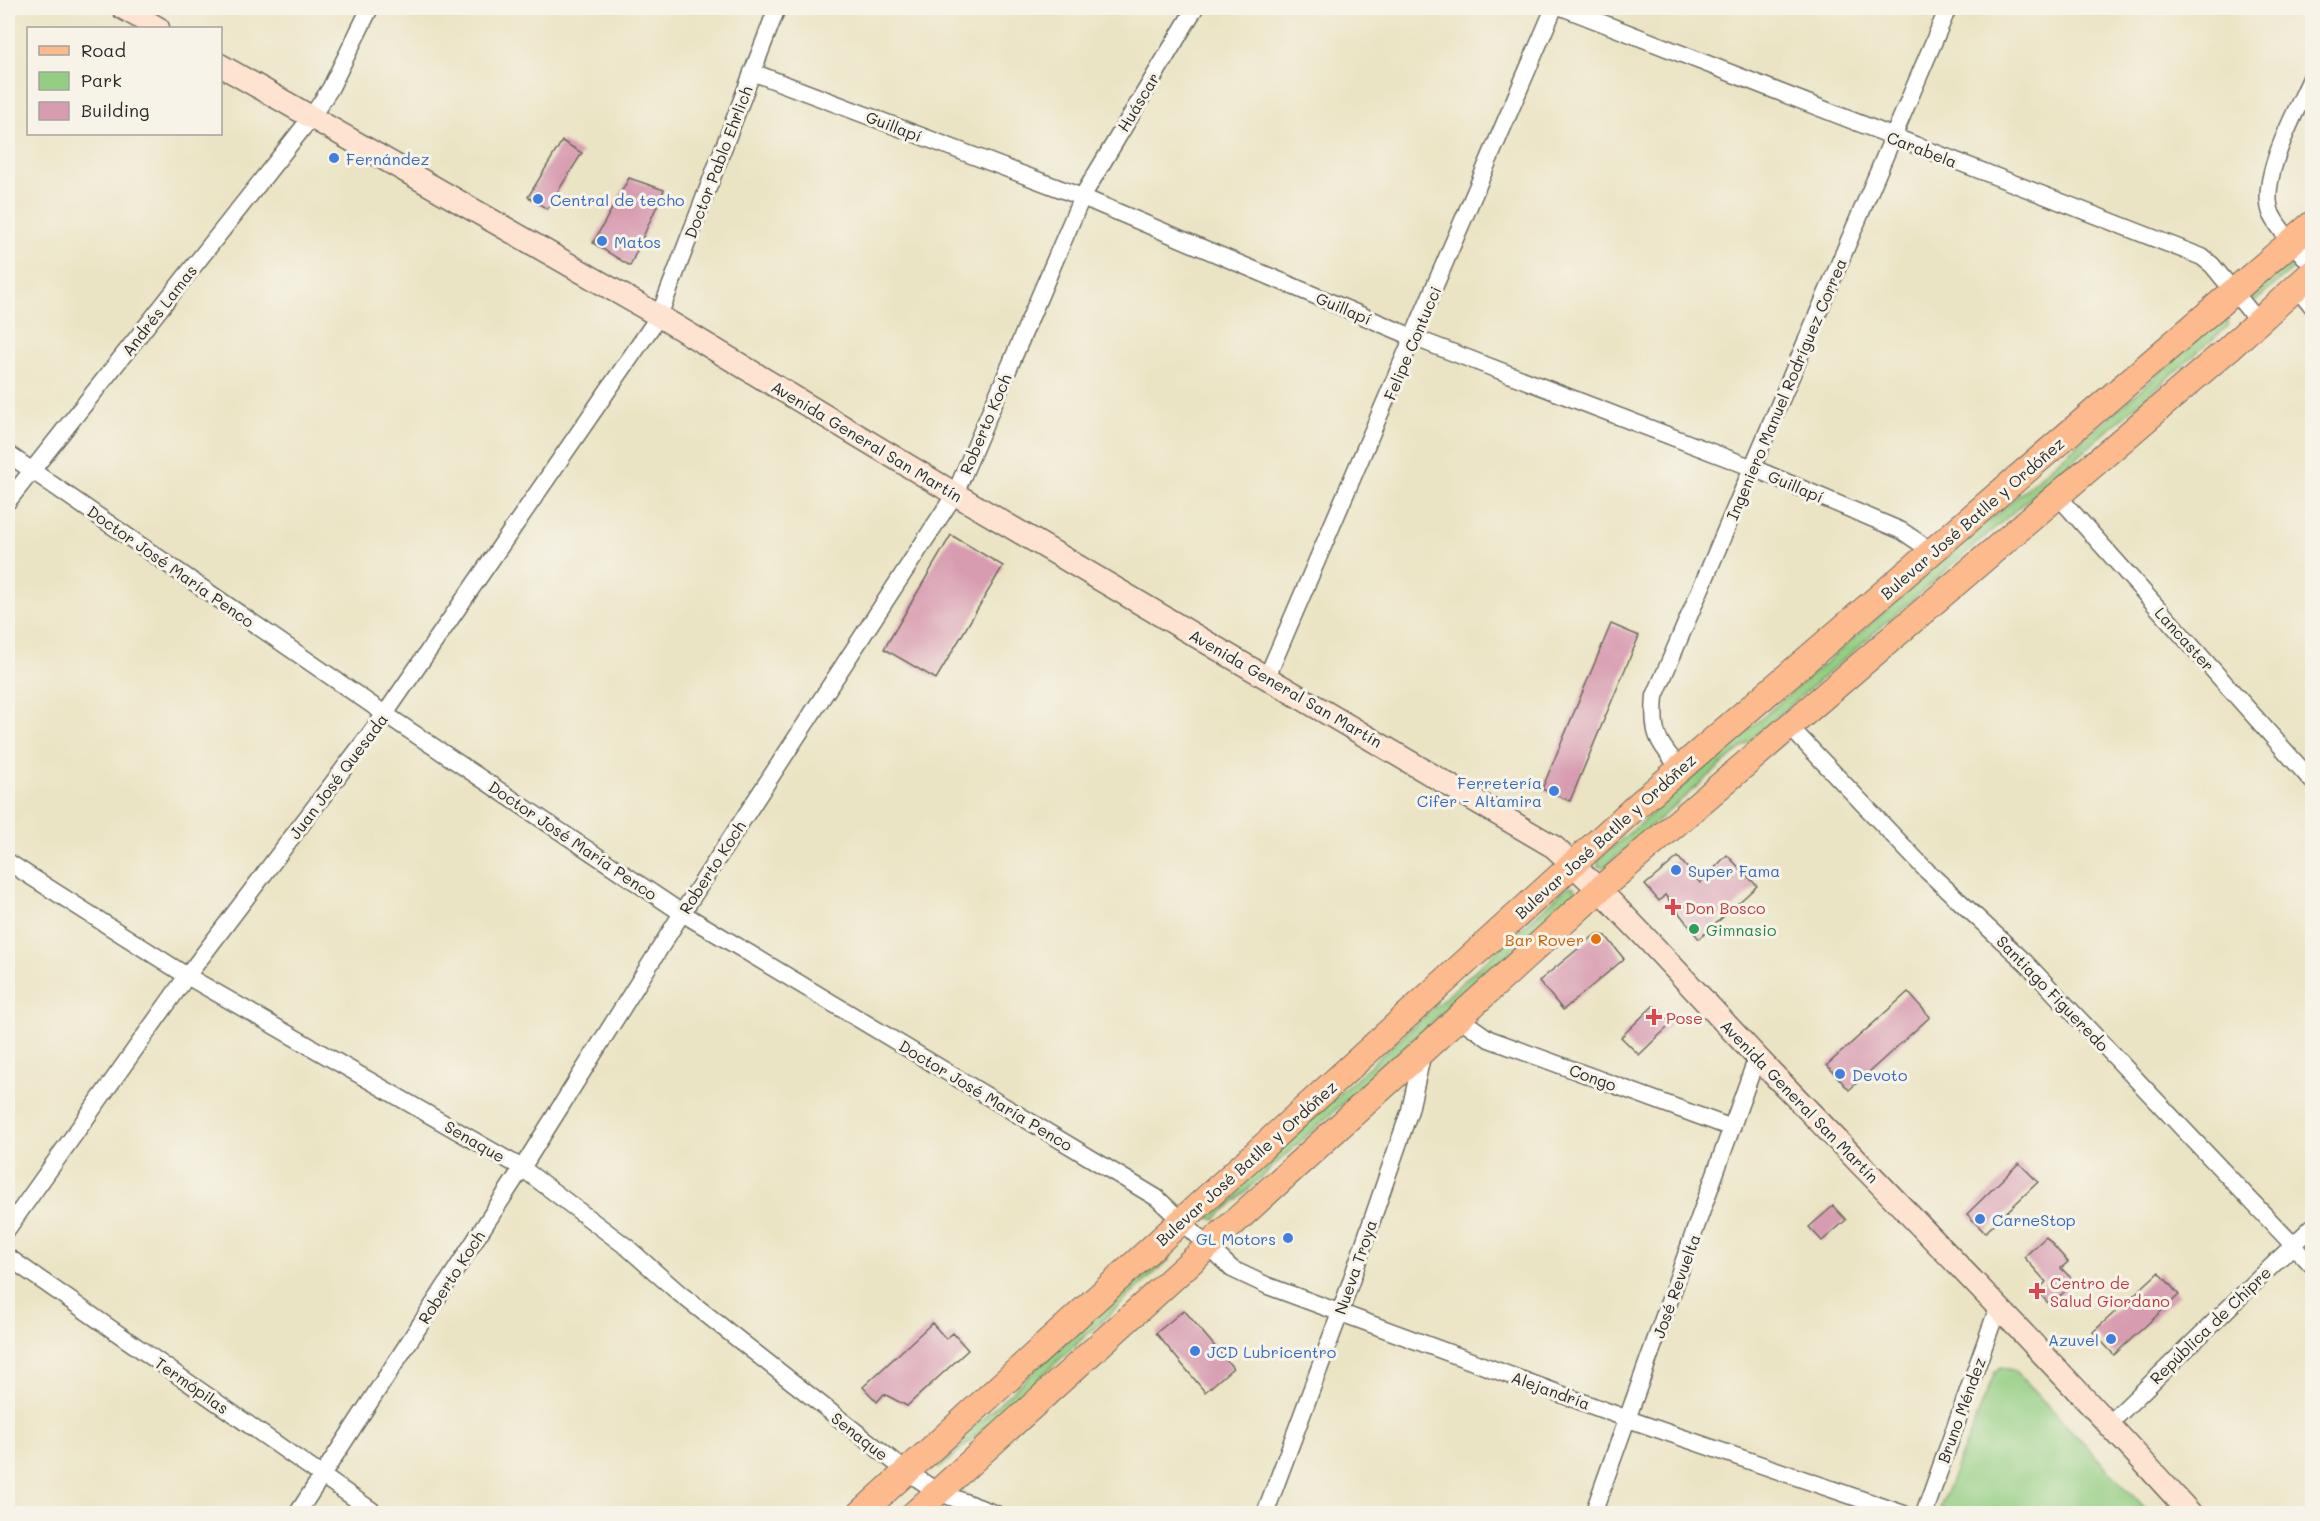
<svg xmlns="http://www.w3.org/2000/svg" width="2320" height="1521" font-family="Mali,sans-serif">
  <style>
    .green { fill: #93ce82; stroke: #5f7c56; stroke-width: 1.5 }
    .building { fill: #d89cb1 }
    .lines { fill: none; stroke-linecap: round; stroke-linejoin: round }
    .minor-casing { stroke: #6e6c61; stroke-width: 19 }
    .secondary-casing { stroke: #6e6c61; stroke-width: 25 }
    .primary-casing { stroke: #6e6c61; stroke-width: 28 }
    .minor { stroke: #fff; stroke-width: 16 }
    .secondary { stroke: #fee3d1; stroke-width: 22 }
    .primary { stroke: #fcba8d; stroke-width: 26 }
    .shop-dot { fill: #3f7fe0; stroke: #f7f3e8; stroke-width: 2 }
    .health-dot { fill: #e0444e; stroke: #f7f3e8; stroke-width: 2 }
    .leisure-dot { fill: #2e9e5b; stroke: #f7f3e8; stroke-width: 2 }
    .food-dot { fill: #e8710a; stroke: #f7f3e8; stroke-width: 2 }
    .labels { text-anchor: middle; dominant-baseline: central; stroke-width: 6; stroke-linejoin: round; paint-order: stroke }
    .street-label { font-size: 16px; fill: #2b2b2b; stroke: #f7f3e8 }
    .shop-label { font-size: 16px; fill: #366cbe; stroke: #f7f3e8; text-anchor: start }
    .health-label { font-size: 16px; fill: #be3a42; stroke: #f7f3e8; text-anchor: start }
    .leisure-label { font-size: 16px; fill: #27864d; stroke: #f7f3e8; text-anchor: start }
    .food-label { font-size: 16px; fill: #c56008; stroke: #f7f3e8; text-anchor: end }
  </style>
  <rect width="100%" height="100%" fill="#f7f3e8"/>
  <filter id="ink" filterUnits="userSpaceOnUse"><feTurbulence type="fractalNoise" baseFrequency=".0167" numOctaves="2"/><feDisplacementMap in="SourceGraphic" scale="12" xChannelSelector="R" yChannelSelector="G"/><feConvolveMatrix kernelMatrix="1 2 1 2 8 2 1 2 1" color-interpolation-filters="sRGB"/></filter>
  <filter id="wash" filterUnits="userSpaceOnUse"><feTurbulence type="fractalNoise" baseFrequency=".008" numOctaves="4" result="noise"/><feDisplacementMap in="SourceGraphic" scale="24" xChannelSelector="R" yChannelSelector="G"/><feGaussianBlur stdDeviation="1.35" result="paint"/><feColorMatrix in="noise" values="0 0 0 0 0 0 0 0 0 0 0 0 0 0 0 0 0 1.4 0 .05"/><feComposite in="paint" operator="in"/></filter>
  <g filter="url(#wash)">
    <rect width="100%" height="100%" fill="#ebe4c4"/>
    <path class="green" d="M2289,261L2294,262L2295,267L2256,301L2251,300L2250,295Z
      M2222,319L2228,320V326L1604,867L1598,866V860Z
      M1568,886L1574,887L1575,893L1215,1219L1209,1218V1212Z
      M1163,1253L1168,1255L1169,1260L940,1468L935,1467L933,1464Z
      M2001,1367L2015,1371L2149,1513L1954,1514L1940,1508L1995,1372Z"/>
    <g id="blocks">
      <path class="building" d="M562,141L582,153L547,209L528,197Z
        M629,178L664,190L630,266L593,243Z
        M951,535L1003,566L936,679L884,649Z
        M1611,624L1639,636L1570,801L1542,789Z
        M1727,855L1757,886L1699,939L1665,895L1659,901L1645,885L1678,857L1700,883Z
        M1596,934L1606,936L1624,959L1563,1010L1539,981Z
        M1908,992L1930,1017L1849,1090L1827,1065Z
        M1653,1006L1671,1024L1639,1055L1621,1037Z
        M2019,1163L2038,1182L1985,1233L1967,1214Z
        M1833,1206L1846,1220L1822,1241L1809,1227Z
        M2046,1237L2068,1262L2061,1268L2075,1282L2050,1305L2037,1291L2046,1282L2024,1257Z
        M2159,1272L2179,1295L2114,1355L2093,1332Z
        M1184,1310L1233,1368L1205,1392L1156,1333Z
        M932,1323L946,1339L953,1333L968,1350L907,1406L884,1394L877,1402L863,1387Z"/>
    </g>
  </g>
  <g filter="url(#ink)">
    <use href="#blocks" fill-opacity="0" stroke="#6e6c61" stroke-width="1.5"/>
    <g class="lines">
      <defs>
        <path id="minor" d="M1564,8L2202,257L2212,265L2258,321
          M752,72L1082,197L1415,338L1753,468L1902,531L1933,552
          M2312,76C2298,109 2256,181 2272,215C2281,233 2299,250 2312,265
          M2297,287L2312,306
          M8,454L385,714L682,913L1157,1198L1232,1269L1268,1286L1628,1419L1904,1514
          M2058,496L2312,781
          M8,501L310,119L330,89L370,8
          M1267,677L1554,8
          M1789,726L1927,871L2025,962L2312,1265
          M1680,768C1656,741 1652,732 1655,696L1948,8
          M8,862L187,976L522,1168L628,1248L679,1293L906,1471L938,1492L996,1514
          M1459,1018L1489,1039L1732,1128
          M8,1228L187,976L385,714L659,316L777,8
          M8,1257L377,1514
          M2109,1424L2312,1227
          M297,1514L522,1168L682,913L955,494L1082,197L1195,8
          M1265,1514L1340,1313L1410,1110L1423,1052
          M1593,1514L1757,1057
          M1924,1514L1998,1307"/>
        <path id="secondary" d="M123,8L158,28
          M220,65L659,316L955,494L1554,847C1632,918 1700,998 1773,1074C1914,1219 2055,1364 2191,1514"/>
        <path id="primary" d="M860,1514L1639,804L2312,224
          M914,1514L1600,889L2228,349L2312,273"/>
      </defs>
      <use href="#minor" class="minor-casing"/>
      <use href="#secondary" class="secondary-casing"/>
      <use href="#primary" class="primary-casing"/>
      <use href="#minor" class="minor"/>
      <use href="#secondary" class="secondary"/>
      <use href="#primary" class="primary"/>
    </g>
  </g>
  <g class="shop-dot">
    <circle cx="334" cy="158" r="6"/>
    <circle cx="538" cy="199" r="6"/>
    <circle cx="602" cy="241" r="6"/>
    <circle cx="1554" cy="791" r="6"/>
    <circle cx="1676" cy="870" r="6"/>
    <circle cx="1840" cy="1074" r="6"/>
    <circle cx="1980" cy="1219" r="6"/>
    <circle cx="1288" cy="1238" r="6"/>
    <circle cx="2111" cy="1339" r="6"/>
    <circle cx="1195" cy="1351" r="6"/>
  </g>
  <g class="health-dot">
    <path d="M1670 898h6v6h6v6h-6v6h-6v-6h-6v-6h6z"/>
    <path d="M1651 1008h6v6h6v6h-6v6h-6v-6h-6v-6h6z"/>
    <path d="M2034 1282h6v6h6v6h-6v6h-6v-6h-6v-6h6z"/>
  </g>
  <circle class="leisure-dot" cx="1694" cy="929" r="6"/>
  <circle class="food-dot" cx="1596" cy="939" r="6"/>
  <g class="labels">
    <g class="street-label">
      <text transform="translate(1138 102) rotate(-59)">Huáscar</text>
      <text transform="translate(894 126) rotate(21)">Guillapí</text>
      <text transform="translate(1922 149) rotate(21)">Carabela</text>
      <text transform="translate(718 162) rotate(-69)">Doctor Pablo Ehrlich</text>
      <text transform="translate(1344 308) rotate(23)">Guillapí</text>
      <text transform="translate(159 310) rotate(-52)">Andrés Lamas</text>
      <text transform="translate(1412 343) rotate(-67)">Felipe Contucci</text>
      <text transform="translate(1786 389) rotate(-67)">Ingeniero Manuel Rodríguez Correa</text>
      <text transform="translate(985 424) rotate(-67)">Roberto Koch</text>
      <text transform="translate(867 441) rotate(31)">Avenida General San Martín</text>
      <text transform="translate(1796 486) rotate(23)">Guillapí</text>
      <text transform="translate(1972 518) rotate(-41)">Bulevar José Batlle y Ordóñez</text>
      <text transform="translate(171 566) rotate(35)">Doctor José María Penco</text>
      <text transform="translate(2185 639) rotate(48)">Lancaster</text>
      <text transform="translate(1286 688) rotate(30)">Avenida General San Martín</text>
      <text transform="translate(338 776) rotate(-53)">Juan José Quesada</text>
      <text transform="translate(1605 836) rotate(-42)">Bulevar José Batlle y Ordóñez</text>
      <text transform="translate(573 840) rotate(34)">Doctor José María Penco</text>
      <text transform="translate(712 867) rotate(-57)">Roberto Koch</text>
      <text transform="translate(2053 993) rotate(46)">Santiago Figueredo</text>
      <text transform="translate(1593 1077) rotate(20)">Congo</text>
      <text transform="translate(986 1095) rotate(31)">Doctor José María Penco</text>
      <text transform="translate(1800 1101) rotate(46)">Avenida General San Martín</text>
      <text transform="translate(475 1141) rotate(30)">Senaque</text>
      <text transform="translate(1246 1163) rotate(-42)">Bulevar José Batlle y Ordóñez</text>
      <text transform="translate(1355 1267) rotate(-71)">Nueva Troya</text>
      <text transform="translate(451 1277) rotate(-57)">Roberto Koch</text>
      <text transform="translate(1676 1286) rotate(-70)">José Revuelta</text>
      <text transform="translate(2210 1325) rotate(-44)">República de Chipre</text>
      <text transform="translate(192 1385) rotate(35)">Termópilas</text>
      <text transform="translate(1551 1390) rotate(20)">Alejandría</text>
      <text transform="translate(1961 1410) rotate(-70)">Bruno Méndez</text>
      <text transform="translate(860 1436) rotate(38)">Senaque</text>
    </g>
    <g class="shop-label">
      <text x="346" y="158">Fernández</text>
      <text x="550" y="199">Central de techo</text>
      <text x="614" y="241">Matos</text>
      <text x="1542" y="782" text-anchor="end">Ferretería<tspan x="1542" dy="18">Cifer - Altamira</tspan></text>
      <text x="1688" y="870">Super Fama</text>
      <text x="1852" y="1074">Devoto</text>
      <text x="1992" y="1219">CarneStop</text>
      <text x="1276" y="1238" text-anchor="end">GL Motors</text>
      <text x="2099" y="1339" text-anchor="end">Azuvel</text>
      <text x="1207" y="1351">JCD Lubricentro</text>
    </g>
    <g class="health-label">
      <text x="1685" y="907">Don Bosco</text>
      <text x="1666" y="1017">Pose</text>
      <text x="2050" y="1282">Centro de<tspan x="2050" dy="18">Salud Giordano</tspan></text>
    </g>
    <g class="leisure-label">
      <text x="1706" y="929">Gimnasio</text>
    </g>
    <g class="food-label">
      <text x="1584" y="939">Bar Rover</text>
    </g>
  </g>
  <rect width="2320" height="1521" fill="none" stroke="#f7f3e8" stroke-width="30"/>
  <rect x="27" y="27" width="195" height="108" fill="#f7f3e8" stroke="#a5a39c" stroke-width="1.5"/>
  <rect x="39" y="46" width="30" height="9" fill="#fcba8d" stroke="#a5a39c" stroke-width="1.5"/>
  <text x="81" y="57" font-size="18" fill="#2b2b2b">Road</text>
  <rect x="39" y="72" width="30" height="18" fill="#93ce82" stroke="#a5a39c" stroke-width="1.5"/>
  <text x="81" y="87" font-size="18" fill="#2b2b2b">Park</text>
  <rect x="39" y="102" width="30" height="18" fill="#d89cb1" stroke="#a5a39c" stroke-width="1.5"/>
  <text x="81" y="117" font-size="18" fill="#2b2b2b">Building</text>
</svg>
